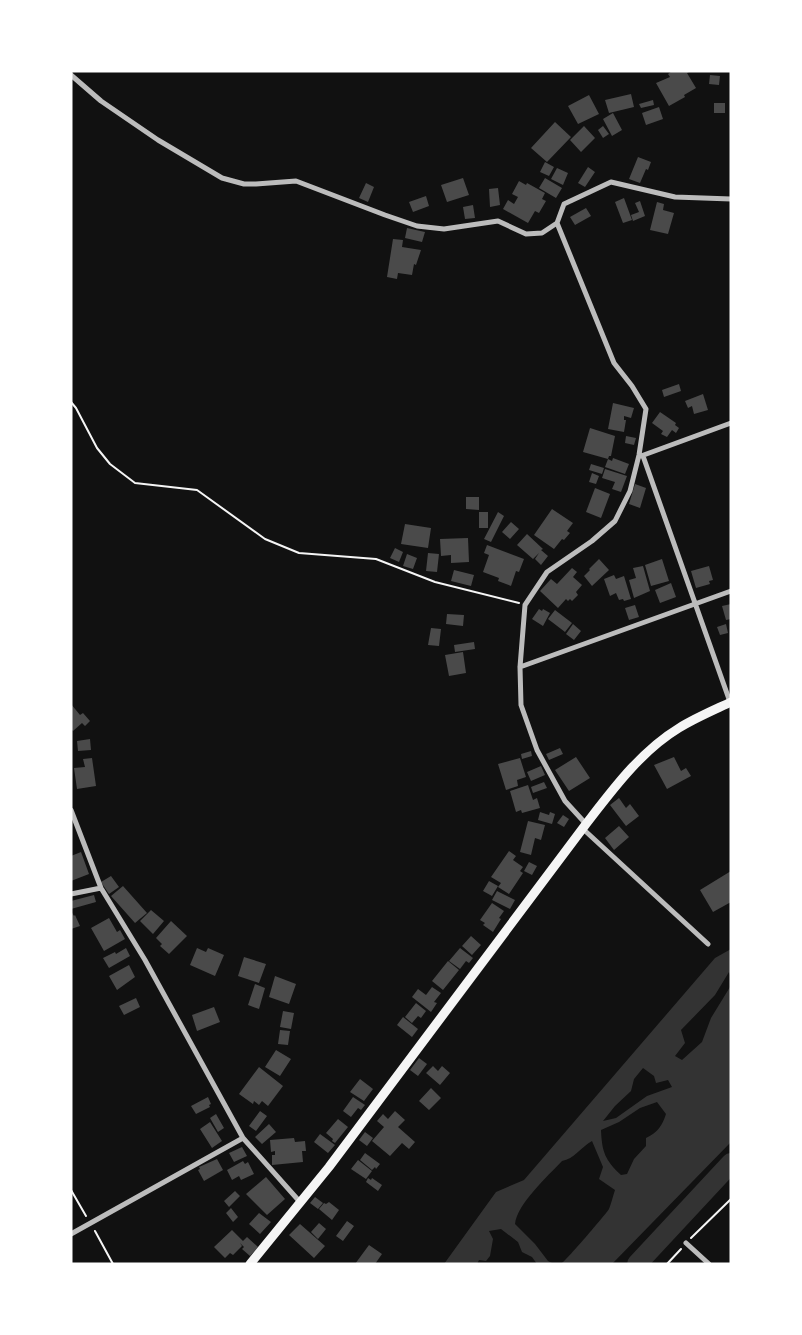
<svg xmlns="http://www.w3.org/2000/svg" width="802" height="1335" font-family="Inter,sans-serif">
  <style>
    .water { fill: #333; fill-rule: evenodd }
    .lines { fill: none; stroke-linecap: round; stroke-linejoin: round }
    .river { stroke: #333; stroke-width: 20 }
    .building { fill: #4a4a4a }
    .path { stroke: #f5f5f5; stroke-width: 2 }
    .minor { stroke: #bcbcbc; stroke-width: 5 }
    .primary { stroke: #f5f5f5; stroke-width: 9 }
  </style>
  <rect width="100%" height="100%" fill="#111"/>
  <path class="water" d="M731,949V978L729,972L715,995L681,1030L685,1043L675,1056L682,1060L702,1042L711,1018L730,987L731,981V1142L612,1264H561C565,1262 606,1214 609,1209C611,1204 613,1196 615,1190L599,1179L603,1167L592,1141C581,1147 574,1159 562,1161C548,1176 517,1204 515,1224L535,1244L548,1261L554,1264H537L532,1257L522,1252L518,1242L501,1229L489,1231L493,1239L490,1256L486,1261L479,1260L477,1264H444L496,1192L524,1180L715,958ZM643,1068L654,1076L656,1083L668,1080L672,1087L647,1096L616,1118L603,1121L615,1106L631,1091L634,1079ZM657,1102L666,1114C662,1126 658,1132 646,1138V1146L634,1159L627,1174L621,1175C605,1160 602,1152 601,1130L619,1122L640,1108Z"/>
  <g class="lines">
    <path class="river" d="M637,1264L731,1163"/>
  </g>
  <path class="building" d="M672,71H691L687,73L696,88L684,95L685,97L669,106L656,83L670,77L668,74Z
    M710,75L720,76L719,85L709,84Z
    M631,94L634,107L609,113L605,100Z
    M589,95L599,114L578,124L568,106Z
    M653,100L654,105L641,108L639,104Z
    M714,103H725V113H714Z
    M659,107L663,119L646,125L642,113Z
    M613,113L622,130L612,136L603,119Z
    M555,122L571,137L547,162L531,148Z
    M584,126L595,138L581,152L570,140Z
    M603,126L609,134L603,138L598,130Z
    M638,157L651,162L648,170L646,169L640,183L629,179Z
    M545,162L554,167L549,176L540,172Z
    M588,167L595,172L585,187L578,183Z
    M557,168L568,173L563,185L551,179Z
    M463,178L469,195L447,202L441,185Z
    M545,178L562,188L556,198L539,188Z
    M519,181L526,185L527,183L545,193L542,199L546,201L539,213L535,211L528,223L503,209L508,200L514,204L518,197L512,194Z
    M366,183L374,187L368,202L359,198Z
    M498,188L500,205L490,207L489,189Z
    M426,196L429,206L413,212L409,202Z
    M624,198L632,220L623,223L615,202Z
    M640,201L645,216L633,221L631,215L639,212L635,203Z
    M657,202L664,204L663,210L674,213L668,234L650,230Z
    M473,205L475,218L465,219L463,207Z
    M586,208L591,216L575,225L570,217Z
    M407,228L425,232L422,242L405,238Z
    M393,239L403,240L402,247L421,250L416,265L414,264L412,275L398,273L397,279L387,277Z
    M679,384L681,391L664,397L662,390Z
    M703,394L708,410L694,414L692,406L688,408L685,401Z
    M613,403L634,408L631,418L624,416V420H626L624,432L608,429Z
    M660,412L676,423L675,425L679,428L676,433L672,430L667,437L661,434L663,431L652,423Z
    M590,428L615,436L611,456H609L608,459L583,452Z
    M626,436L636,438L634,445L625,443Z
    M613,458L629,464L625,474L605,467L608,459L612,461Z
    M591,464L604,468L602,474L589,470Z
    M605,469L627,476L621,492L612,489L615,482L602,478Z
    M592,473L599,476L596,484L589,482Z
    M635,484L646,488L640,508L629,504Z
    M595,488L610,494L601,518L586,512Z
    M466,497H479V510L466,509Z
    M552,509L573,523L567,531L570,533L564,540L562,539L554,549L534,535Z
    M479,512H488V528H479Z
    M498,512L504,516L491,542L484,539Z
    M511,522L519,529L510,539L502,532Z
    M405,524L431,528L428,548L401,544Z
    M527,534L543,549L541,550L548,556L541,565L535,559L539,553L533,559L517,545Z
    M468,538L469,562L451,563V555L441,556L440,539Z
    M487,545L524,559L519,572L516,571L511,586L498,581L499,578L483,572L489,555L484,553Z
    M395,548L403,552L399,562L390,558Z
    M428,553L439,554L437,572L426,571Z
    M407,554L417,558L413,569L403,566Z
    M599,559L609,570L592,586L584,576L590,570L589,569Z
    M662,559L669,581L651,586L645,565Z
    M643,566L650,591L634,598L629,580L636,578L633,568Z
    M709,566L713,580L709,581L710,584L696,588L691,571Z
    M572,568L577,572L573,577L582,585L576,592L578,595L572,601L570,599L568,601L566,599L558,608L540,591L551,579L557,584Z
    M454,570L474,575L471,586L451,581Z
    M614,575L616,579L624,576L631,599L624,601L623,599L619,600L616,593L610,596L604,579Z
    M671,583L676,597L660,603L655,590Z
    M731,604V619L726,620L722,606Z
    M635,605L639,617L629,620L625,608Z
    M539,609L542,611L543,609L550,613L543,626L532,619Z
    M555,610L572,623L565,632L548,619Z
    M447,614L464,615L463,626L446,624Z
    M573,624L581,631L574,640L566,634Z
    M726,624L728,633L720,635L717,627Z
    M431,628L441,629L439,646L428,645Z
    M474,642L475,649L455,652L454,645Z
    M463,652L466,673L449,676L445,655Z
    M71,704L80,715L83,713L90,721L85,726L82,723L73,731L71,729Z
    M90,739L91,750L78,751L77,741Z
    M560,748L563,754L549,760L546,754Z
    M531,751L532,756L522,759L521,754Z
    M576,757L590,778L569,791L555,770Z
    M674,757L681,771L686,768L691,776L667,789L654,765Z
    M92,758L96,786L77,789L74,768L85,767L83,759Z
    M520,758L526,777L517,780L518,786L506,790L498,764Z
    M541,766L545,775L531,781L527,772Z
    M544,782L547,788L533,793L531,787Z
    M528,785L533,800L537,798L540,808L522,813L521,810L516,812L510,791Z
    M619,798L626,808L630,804L639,816L626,826L610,805Z
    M540,812L549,815L550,812L555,814L552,824L538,820Z
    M563,815L569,819L564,827L557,823Z
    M528,821L545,825L541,840L535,838L531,855L520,852Z
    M619,826L629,837L614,850L605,838Z
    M509,851L516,856L513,860L523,867L520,871L523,873L509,894L498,887L501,883L491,877Z
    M81,852L89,874L71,881V856Z
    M529,862L537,866L532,875L524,871Z
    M731,871V902L713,912L700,890Z
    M111,876L119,887L109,894L101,882Z
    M489,881L498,886L492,896L483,891Z
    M123,886L147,913L135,923L111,896Z
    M497,891L515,900L510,909L492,900Z
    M94,895L96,902L71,909V901Z
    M492,903L504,911L499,918L501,919L493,932L483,925L485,923L480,920Z
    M151,910L164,921L153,934L140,921Z
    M71,911L74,916L75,915L80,926L71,929Z
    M109,918L117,932L120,930L125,939L104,951L91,928Z
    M171,921L187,936L169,954L160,946L162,944L156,938Z
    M471,936L481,945L472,955L462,946Z
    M126,948L130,956L109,968L103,958L115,952L116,954Z
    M197,948L206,952L208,948L224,955L215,976L190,965Z
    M460,948L473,958L469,963L466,961L460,969L449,961Z
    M244,957L266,964L259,983L238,976Z
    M448,961L459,970L443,990L432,981Z
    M129,965L135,977L117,990L109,976Z
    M275,976L296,984L289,1004L269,997Z
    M255,984L265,988L259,1009L248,1005Z
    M432,987L441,993L434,1002L437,1003L431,1012L412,997L418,989L426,995Z
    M136,998L140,1007L124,1015L119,1006Z
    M416,1003L426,1011L421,1018L418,1016L412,1023L405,1017Z
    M214,1007L220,1022L197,1031L192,1015Z
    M283,1011L294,1013L291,1029L280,1027Z
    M403,1017L418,1029L412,1037L397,1025Z
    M280,1030L290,1031L288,1045L278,1044Z
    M276,1050L291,1059L280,1076L265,1067Z
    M419,1058L427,1064L418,1076L410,1070Z
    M433,1066L438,1071L442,1066L450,1073L440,1085L426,1073Z
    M259,1067L283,1086L268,1106L262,1101L259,1105L254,1101L253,1104L239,1094Z
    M360,1079L373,1089L364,1101L350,1092Z
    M431,1088L441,1098L429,1110L419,1101Z
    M208,1097L211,1104L209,1105L210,1107L196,1114L191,1106Z
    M353,1097L365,1105L361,1110L358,1108L351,1117L343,1111Z
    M260,1111L267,1116L256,1131L249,1126Z
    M395,1111L405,1120L398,1127L415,1142L409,1149L402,1143L390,1156L372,1141L384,1127L377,1121L383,1114L388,1119Z
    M216,1114L224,1128L218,1132L210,1118Z
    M338,1119L348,1127L335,1143L332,1141L333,1139L326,1133Z
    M210,1122L222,1141L212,1148L200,1129Z
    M269,1124L276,1132L262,1144L255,1137Z
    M365,1132L373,1138L367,1146L359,1140Z
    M320,1134L335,1145L328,1153L314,1142Z
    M294,1138L295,1142L305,1141L306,1151H302L303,1162L272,1165V1155H275V1151L271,1152L270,1140Z
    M242,1147L247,1156L234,1162L229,1153Z
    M365,1153L380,1164L376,1169L375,1167L372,1170L360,1160Z
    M217,1159L223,1170L204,1181L198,1170L200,1169L199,1167Z
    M358,1160L372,1171L366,1179L351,1169Z
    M243,1161L245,1164L248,1162L254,1174L241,1180L239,1176L232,1180L227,1170Z
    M266,1177L285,1199L267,1215L246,1194Z
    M368,1178L371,1180L372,1178L382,1185L378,1191L366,1182Z
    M235,1191L240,1196L229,1207L224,1201Z
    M315,1197L323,1203L318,1209L310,1203Z
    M329,1202L339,1210L332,1220L319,1209L324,1203L326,1204Z
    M231,1208L238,1217L233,1222L226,1213Z
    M259,1213L271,1222L260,1234L249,1224Z
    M347,1221L354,1226L343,1241L336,1236Z
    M319,1223L326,1229L318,1239L311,1232Z
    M300,1224L325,1246L314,1258L289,1235Z
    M232,1230L243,1241L247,1237L258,1247L250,1256L242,1249L244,1247L240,1243L242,1246L233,1255L230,1253L225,1258L214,1247Z
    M369,1245L382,1254L375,1264H355Z"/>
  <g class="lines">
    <path class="path" d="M71,402L76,408L97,448L110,464L135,483L197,490L265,539L299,553L376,559L435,582L519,603
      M71,1190L86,1216
      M95,1231L113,1264
      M691,1238L731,1199
      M667,1264L681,1249"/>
    <path class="minor" d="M71,75L101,101L158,140L222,178L244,184H256L296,181L385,215L417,226L444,229L498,221L526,234L542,233L557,223L564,204L611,182L675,197L731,199
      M557,223L614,363L632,386L646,409L639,455L630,491L615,521L592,541L547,572L525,605L520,667L521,705L537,750L565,801L586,824
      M641,456L731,423
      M643,456L730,702
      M520,667L731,591
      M71,810L101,888L145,960L243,1138L300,1202
      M582,828L708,944
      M71,894L101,888
      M71,1234L243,1138
      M686,1243L709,1264"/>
    <path class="primary" d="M250,1264L329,1167L586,824C613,789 641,751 679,728C695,718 714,710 731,702"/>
  </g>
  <rect width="802" height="1335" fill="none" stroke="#ffffff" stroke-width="145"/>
</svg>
